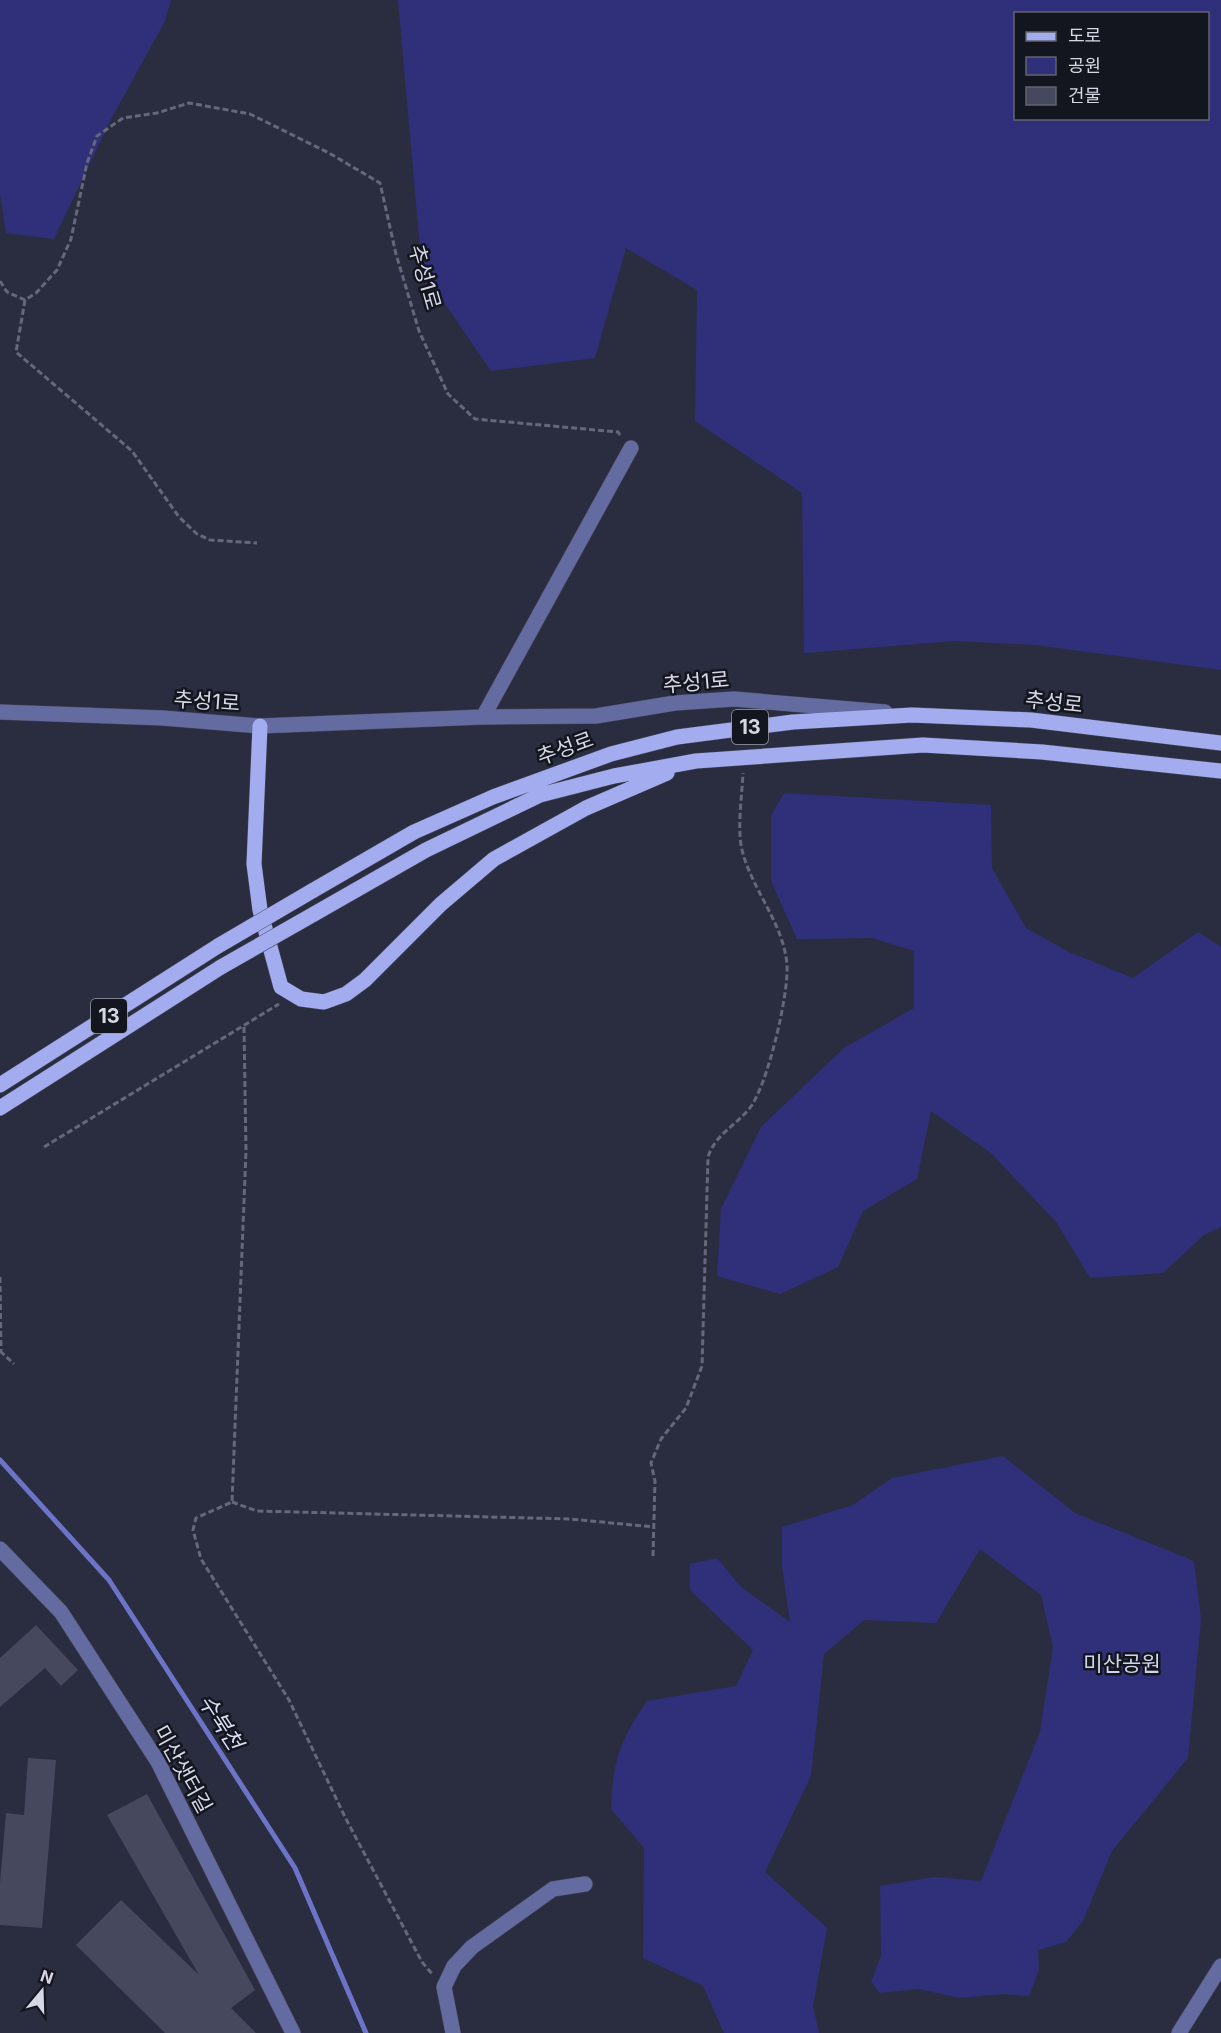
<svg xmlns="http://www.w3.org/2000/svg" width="1221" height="2033" font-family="Inter,'Noto Sans KR',sans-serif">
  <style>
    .green { fill: #2f3079; fill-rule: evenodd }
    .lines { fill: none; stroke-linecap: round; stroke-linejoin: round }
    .stream { stroke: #6c74c8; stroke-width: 5 }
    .building { fill: #46495e }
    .minor-casing { stroke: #45485a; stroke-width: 16 }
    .major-casing { stroke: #45485a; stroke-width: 16 }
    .path { stroke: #656879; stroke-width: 3; stroke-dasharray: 6 3; stroke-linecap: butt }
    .minor { stroke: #646ba1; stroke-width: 15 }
    .major { stroke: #a2acee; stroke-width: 15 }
    .major-bridge-casing { stroke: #45485a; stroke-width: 16; stroke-linecap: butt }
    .major-bridge { stroke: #a2acee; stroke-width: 15 }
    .labels { text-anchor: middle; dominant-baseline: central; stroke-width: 5; stroke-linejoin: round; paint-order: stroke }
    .shield { fill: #14161f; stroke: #9b9ea9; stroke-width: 1.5 }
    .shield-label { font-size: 20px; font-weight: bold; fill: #d5d8e4 }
    .street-label { font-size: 21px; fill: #d5d8e4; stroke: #14161f }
    .park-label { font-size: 21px; fill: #d0d4eb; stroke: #14161f }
    .water-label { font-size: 22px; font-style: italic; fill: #dadef5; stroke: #14161f }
  </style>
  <rect width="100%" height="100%" fill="#2a2d40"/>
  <path class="green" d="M0,0H171L165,21L109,123L54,239L6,233L0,194Z
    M398,0H1221V670L1036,645L955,641L804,653L802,493L695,421L697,290L626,248L595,358L491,371L422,270ZM1016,14H1208V118H1016Z
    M784,793L991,805L992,868L1026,928L1069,952L1133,978L1198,932L1221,947V1227L1204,1235L1163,1273L1090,1278L1057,1223L991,1153L931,1111L917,1179L863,1211L838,1267L780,1294L717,1276L721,1209L761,1127L844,1048L914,1008V951L872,938L797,939L771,881V816Z
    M1003,1456L1075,1513L1194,1561L1201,1619L1188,1758L1112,1851L1083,1921L1066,1942L1038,1950L1039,1969L1029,1996L1005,1994L959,1998L919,1989L880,1993L871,1982L881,1956L880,1886L934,1877L981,1881L1040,1732L1053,1647L1041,1595L980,1549L936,1623L864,1620L824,1654L811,1776L765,1872L827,1928L813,2006L819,2033H724L703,1986L643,1958L644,1848L611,1809C613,1760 620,1741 647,1701L736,1686L753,1650L690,1590V1564L717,1558L741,1587L790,1622L782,1566V1527L853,1505L892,1478Z"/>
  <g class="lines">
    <path class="stream" d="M0,1460L109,1580L295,1868L366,2033"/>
  </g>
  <path class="building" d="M36,1625L78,1670L61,1686L45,1668L0,1707V1658Z
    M28,1758L56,1760L42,1928L0,1925V1883L6,1813L24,1815Z
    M147,1794L255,1990L231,2008L256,2033H165L76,1945L121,1900L199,1975L107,1815Z"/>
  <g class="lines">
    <defs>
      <path id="minor" d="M0,712L163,718L260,726L483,717L596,716L675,703L734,699L885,712
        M483,717L631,448
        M0,1549L61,1612L158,1762L293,2033
        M453,2033L444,1987L454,1966L472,1947L553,1889L585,1884
        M1179,2033L1221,1966"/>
      <path id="major" d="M260,726L254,864L260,910L281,987L301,999L324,1002L346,994L365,980L441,904L494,859L586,808L667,773
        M312,891L414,832L493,797L611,754L677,737L793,722L912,715L1031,720L1221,743
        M314,914L426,850L540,795L614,776L696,761L923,745L1042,752L1221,771
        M0,1085L218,946
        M0,1108L221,967"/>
    </defs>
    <use href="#minor" class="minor-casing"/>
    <use href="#major" class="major-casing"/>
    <path class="path" d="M0,281L7,292L25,300L36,293L57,270L71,239L87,163L97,136L123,118L157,113L189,103L250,114L329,153L380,183L396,254L419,331L448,394L475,419L618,432L620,435
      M25,300L16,352L132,451L179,517L197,534L210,540L257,543
      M244,1027L246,1151L232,1502L196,1518L193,1530L201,1559L289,1700L346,1819L422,1962L433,1975
      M44,1147L279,1004
      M0,1277L1,1352
      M0,1351L14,1364
      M232,1502L257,1511L570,1519L654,1527
      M653,1556L655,1481L651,1463L661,1439L686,1408L702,1366L708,1157C715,1135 734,1127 749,1109C767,1088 789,994 787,965C784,924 752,890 742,850C737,830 742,794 743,773"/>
    <use href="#minor" class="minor"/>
    <use href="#major" class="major"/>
    <defs>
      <path id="major-bridge" d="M218,946L312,891
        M221,967L314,914"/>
    </defs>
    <use href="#major-bridge" class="major-bridge-casing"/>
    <use href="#major-bridge" class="major-bridge"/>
  </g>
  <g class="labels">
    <g class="shield">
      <rect x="732" y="710" width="36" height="34" rx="4.5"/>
      <rect x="91" y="999" width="36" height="34" rx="4.5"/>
    </g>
    <g class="shield-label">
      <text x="750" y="727">13</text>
      <text x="109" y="1016">13</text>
    </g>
    <g class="street-label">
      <text transform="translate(425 277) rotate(74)">추성1로</text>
      <text transform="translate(696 682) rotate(-5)">추성1로</text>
      <text transform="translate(207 701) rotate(4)">추성1로</text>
      <text transform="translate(1054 702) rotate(6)">추성로</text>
      <text transform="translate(565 748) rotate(-20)">추성로</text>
      <text transform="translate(183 1769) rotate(61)">미산샛터길</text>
    </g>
    <g class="park-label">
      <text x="1122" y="1663">미산공원</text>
    </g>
    <g class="water-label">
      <text transform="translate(221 1722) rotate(57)">수북천</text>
    </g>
  </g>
  <rect x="1014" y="12" width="195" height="108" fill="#14161f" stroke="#61646e" stroke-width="1.5"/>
  <rect x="1026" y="32" width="30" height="9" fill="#a2acee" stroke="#61646e" stroke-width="1.5"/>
  <text x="1068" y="42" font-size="18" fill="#d5d8e4">도로</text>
  <rect x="1026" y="57" width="30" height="18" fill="#2f3079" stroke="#61646e" stroke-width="1.5"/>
  <text x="1068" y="72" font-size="18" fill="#d5d8e4">공원</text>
  <rect x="1026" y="87" width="30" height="18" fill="#46495e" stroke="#61646e" stroke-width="1.5"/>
  <text x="1068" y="102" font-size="18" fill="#d5d8e4">건물</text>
  <g transform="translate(42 1991) rotate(19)" stroke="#14161f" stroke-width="4.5" paint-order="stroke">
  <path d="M0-4.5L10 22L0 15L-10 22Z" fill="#d5d8e4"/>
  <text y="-9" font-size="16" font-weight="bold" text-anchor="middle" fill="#d5d8e4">N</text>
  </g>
</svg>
